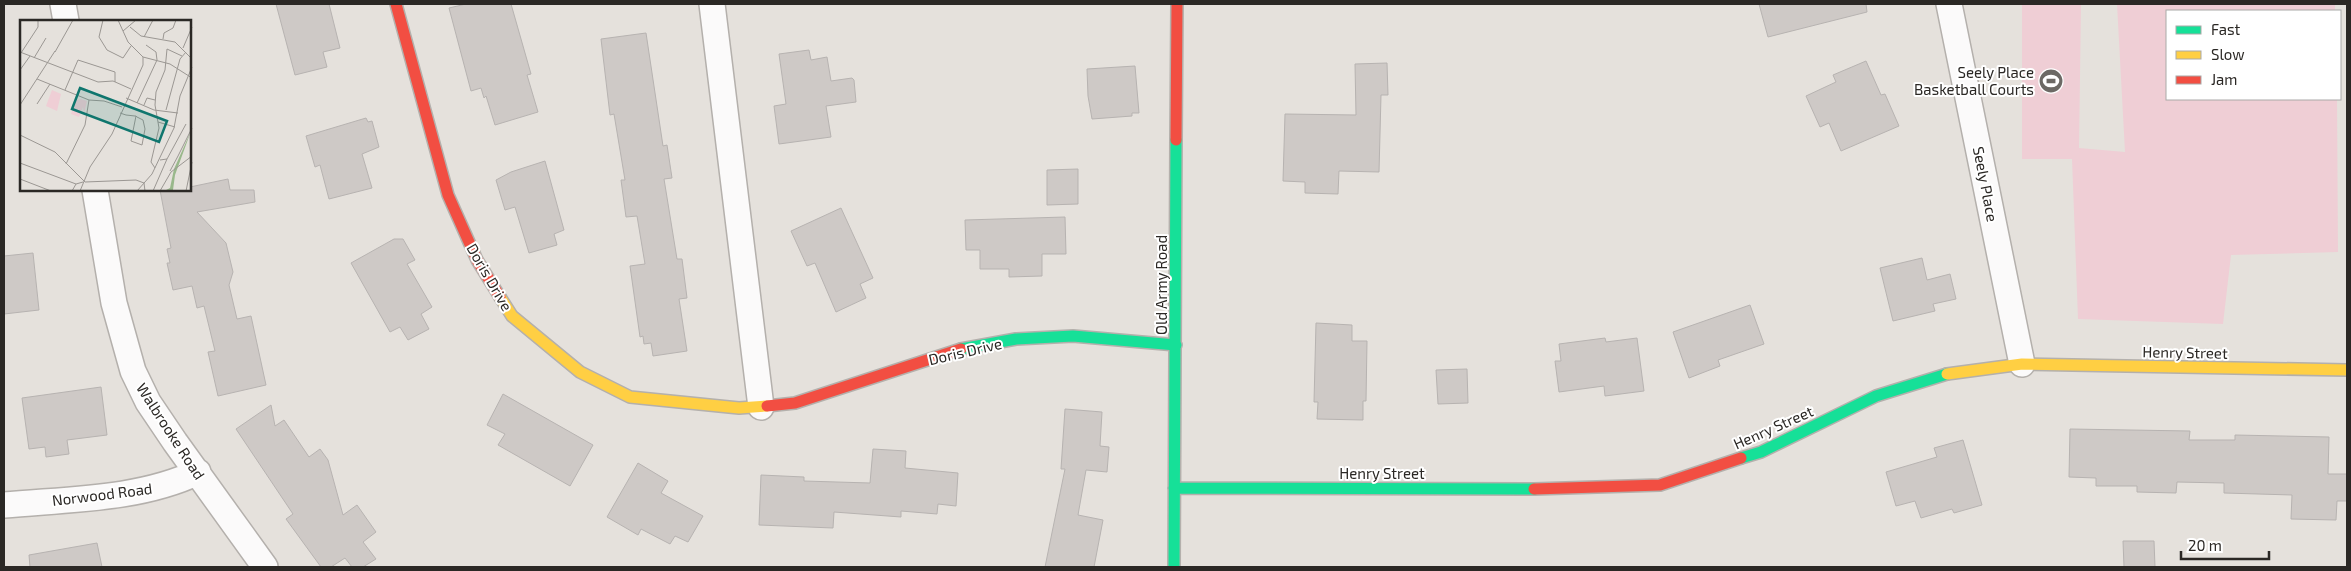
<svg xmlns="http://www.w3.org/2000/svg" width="2351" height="571" font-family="'Exo 2',sans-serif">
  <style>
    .green { fill: #efced5 }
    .building { fill: #cec9c6; stroke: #b7b3b1 }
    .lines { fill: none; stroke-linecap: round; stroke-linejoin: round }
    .street-casing { stroke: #b4b0ac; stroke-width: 28 }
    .fast-casing { stroke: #b4b0ac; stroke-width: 14 }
    .slow-casing { stroke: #b4b0ac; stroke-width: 14 }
    .jam-casing { stroke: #b4b0ac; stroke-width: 14 }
    .street { stroke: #fbfafa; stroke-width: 25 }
    .fast { stroke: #16e098; stroke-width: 11 }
    .slow { stroke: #ffcf43; stroke-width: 11 }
    .jam { stroke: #f24e42; stroke-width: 11 }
    .labels { text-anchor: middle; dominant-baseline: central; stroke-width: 4; stroke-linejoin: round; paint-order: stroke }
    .poi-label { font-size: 15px; fill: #2b2825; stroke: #fff; text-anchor: end }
    .street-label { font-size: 15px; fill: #2b2825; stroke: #fff }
    .inset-road { fill: none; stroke: #9b9793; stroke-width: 1 }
    .view { fill: #0f766e; fill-opacity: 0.15; stroke: #0f766e; stroke-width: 2.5 }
    .inset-edge { fill: none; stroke: #2b2825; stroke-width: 2.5 }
  </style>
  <rect width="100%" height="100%" fill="#e5e1dc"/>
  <path class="green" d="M2022,4H2081L2079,148L2125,152L2117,4H2335V11H2167V99H2337L2338,252L2231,255L2223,324L2078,319L2072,159H2022Z"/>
  <path class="building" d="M276,4H329L340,48L323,52L327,67L295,75Z
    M466,4H511L531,74L527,75L538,112L495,125L486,96L484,98L481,88L471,91L449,8Z
    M1759,4H1866L1867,12L1768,37Z
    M646,33L663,146L667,145L672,178L664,179L677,259H682L687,298L679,299L687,351L653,356L651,343L644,344L643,336L640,337L630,266L645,264L637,216L626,217L621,180H625L614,114L610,115L601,39Z
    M809,50L811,60L827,57L831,81L852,78L854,80L856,102L826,106L831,137L779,144L774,106L786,104L779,54Z
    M1866,61L1881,95L1885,94L1899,126L1841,151L1829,123L1820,127L1806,96L1836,82L1833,75Z
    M1387,63L1388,95H1381L1379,172L1339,171L1338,194L1305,193V182L1283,181L1285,114L1356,115L1355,64Z
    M1135,66L1139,113H1132V116L1092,119L1088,96L1087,69Z
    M366,118L368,122L372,121L379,147L362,154L372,188L329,199L320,165L315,167L306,136Z
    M545,161L564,230L554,234L557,245L529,253L515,207L505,210L496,180L511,172Z
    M1078,169V204L1047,205V170Z
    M228,179L230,190H254L255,202L197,212L226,243L233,272L229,285L237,319L251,316L266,385L218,396L208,352L215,351L204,306L197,308L192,286L173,290L167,263H170L167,249L171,248L160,190H190V187Z
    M841,208L873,278L860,284L866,298L836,312L815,263L807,266L791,231Z
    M1065,217L1066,254H1042V276L1009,277V269H980V250H966L965,220Z
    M394,239H403L415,260L407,264L432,307L421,314L429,329L408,340L400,327L390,332L351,263Z
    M33,253L39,310L4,314V256Z
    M1922,258L1927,280L1950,274L1956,299L1933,304L1935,311L1893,321L1880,268Z
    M1750,305L1764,344L1718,360L1720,366L1689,378L1673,332Z
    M1316,323L1352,325V341H1367L1366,401H1363V420L1317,419L1318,402H1314Z
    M1605,338L1606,342L1637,338L1644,391L1605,396L1604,386L1559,392L1555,361H1561L1559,344Z
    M1467,369L1468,403L1438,404L1436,370Z
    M101,387L107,435L67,440L69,454L46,457L45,447L29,449L22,398Z
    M503,394L593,445L570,486L498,445L505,434L487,425Z
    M271,405L275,426L284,420L309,457L320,449L328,460L343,515L357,505L376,532L363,542L376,559L363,567H352L345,558L331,567H321L286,519L293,514L236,429Z
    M1065,409L1102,412L1100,446L1109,447L1107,472L1086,470L1078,515L1103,520L1094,567H1045L1065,469H1061Z
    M2070,429L2190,431L2189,440H2235V435L2329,437L2328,474H2347V501H2337L2336,520L2291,519L2292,495L2224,493V483L2177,482L2176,493L2137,492V486H2096V478L2069,477Z
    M1963,440L1982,505L1954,513L1952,509L1921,518L1915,501L1896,506L1886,472L1937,457L1934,448Z
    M873,449L906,451L905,468L958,473L956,506L938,504L937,514L901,511V517L834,512L833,528L759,525L761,475L804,477V481L870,483Z
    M638,463L668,481L661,493L703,516L688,542L675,536L670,544L641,529L638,535L607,517Z
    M2123,541H2154L2155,567H2124Z
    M97,543L102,567H30L29,555Z"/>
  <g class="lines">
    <defs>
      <path id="street" d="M63,4L66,21
        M712,4L761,407
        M1949,4L2022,364
        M95,190L114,303L133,371L148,402L175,442L265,567
        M4,505C68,499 139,500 198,472"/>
      <path id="fast" d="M961,349L1016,339L1073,336L1176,345
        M1741,458L1761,452L1876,396L1947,374
        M1174,488L1534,489
        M1174,567L1176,140"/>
      <path id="slow" d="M500,297L512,316L580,372L630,397L739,408L767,406
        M1947,374L2022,364L2347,370"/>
      <path id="jam" d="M396,4L448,195L477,260L500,297
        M1176,140L1177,4
        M767,406L795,403L961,349
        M1534,489L1660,485L1741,458"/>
    </defs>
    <use href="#street" class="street-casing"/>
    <use href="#fast" class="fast-casing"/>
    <use href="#slow" class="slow-casing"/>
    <use href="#jam" class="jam-casing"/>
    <use href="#street" class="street"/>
    <use href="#fast" class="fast"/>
    <use href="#slow" class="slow"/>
    <use href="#jam" class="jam"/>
  </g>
  <defs>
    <symbol id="stadium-disc" viewBox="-11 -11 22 22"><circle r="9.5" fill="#6c6965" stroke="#fff"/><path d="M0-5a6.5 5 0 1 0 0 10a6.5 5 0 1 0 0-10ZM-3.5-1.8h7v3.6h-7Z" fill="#fff"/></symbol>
  </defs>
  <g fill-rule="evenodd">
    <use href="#stadium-disc" x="2037" y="67" width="28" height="28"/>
  </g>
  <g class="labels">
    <g class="poi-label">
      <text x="2034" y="72">Seely Place<tspan x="2034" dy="17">Basketball Courts</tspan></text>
    </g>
    <g class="street-label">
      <text transform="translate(1986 184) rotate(79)">Seely Place</text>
      <text transform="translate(490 277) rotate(60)">Doris Drive</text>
      <text transform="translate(1161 285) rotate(-90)">Old Army Road</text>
      <text transform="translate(965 351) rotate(-13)">Doris Drive</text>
      <text transform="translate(2185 352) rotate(1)">Henry Street</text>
      <text transform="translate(1773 427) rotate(-24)">Henry Street</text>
      <text transform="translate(171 431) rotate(57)">Walbrooke Road</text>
      <text x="1382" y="473">Henry Street</text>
      <text transform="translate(102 494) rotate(-7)">Norwood Road</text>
    </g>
  </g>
  <g transform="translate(20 20)">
    <rect width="171" height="171" fill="#e5e1dc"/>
    <path d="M32,70L41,74L37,91L26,86ZM61,79L67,81L64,94L63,87L59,97L51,94L56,80Z" fill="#efced5"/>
    <path d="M171,111L155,155L153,170L144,171L150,168L154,149Z" fill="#99b88b"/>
    <path class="inset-road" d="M83,0L79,17L87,30L103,38L111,26M110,7L121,16L155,22L172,39M103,11L116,0M124,17L133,0M143,19L144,13L153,8L156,0M163,28L172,7M0,32L78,62L93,61L111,69M35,32L53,0M1,33L18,7V0M123,37L150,44L172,58M14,38L26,18M0,50L10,36M17,59L69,80L84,81L102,87M45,70L58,40L95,52V62M106,78L134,90L158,93M117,83L137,40L136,32L126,25M17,84L30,64M0,85L35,31M124,85L127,78L135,80M146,90L160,39L166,32M100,93L106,95L115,96H116L117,97L123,100L125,109L122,125L111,121L116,96M138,102L155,107M0,115L35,132L65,162L116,160L124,163L125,171M158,136L172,108M140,140L147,139L166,104M0,143L56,164M46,144L65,105L69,80M135,148L131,142L139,108L135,85L136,72L145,50L147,29L162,36M150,151L158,136M0,159L31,171M52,171L56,164L63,162M60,171L70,147L92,114L123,45V37L108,22L98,0M117,171L132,154L154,108L160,76L172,47M133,171L147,139M140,171L151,152L172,136M166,171L172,142"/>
    <path class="view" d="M60,68L147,101L139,122L52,89Z"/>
    <rect width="171" height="171" class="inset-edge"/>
  </g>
  <rect width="2351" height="571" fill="none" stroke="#2b2825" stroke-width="10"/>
  <rect x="2166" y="10" width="175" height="90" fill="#ffffff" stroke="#aaa9a8"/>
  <rect x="2176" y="26" width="25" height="8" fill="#16e098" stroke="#aaa9a8"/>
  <text x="2211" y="35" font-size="15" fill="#2b2825">Fast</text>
  <rect x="2176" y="51" width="25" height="8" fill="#ffcf43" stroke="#aaa9a8"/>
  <text x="2211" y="60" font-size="15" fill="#2b2825">Slow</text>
  <rect x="2176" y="76" width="25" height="8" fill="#f24e42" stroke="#aaa9a8"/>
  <text x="2211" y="85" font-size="15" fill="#2b2825">Jam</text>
  <path d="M2181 551v8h88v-8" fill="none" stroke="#2b2825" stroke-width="2.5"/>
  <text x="2188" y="551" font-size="15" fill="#2b2825" stroke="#ffffff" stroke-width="4" paint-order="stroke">20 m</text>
</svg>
